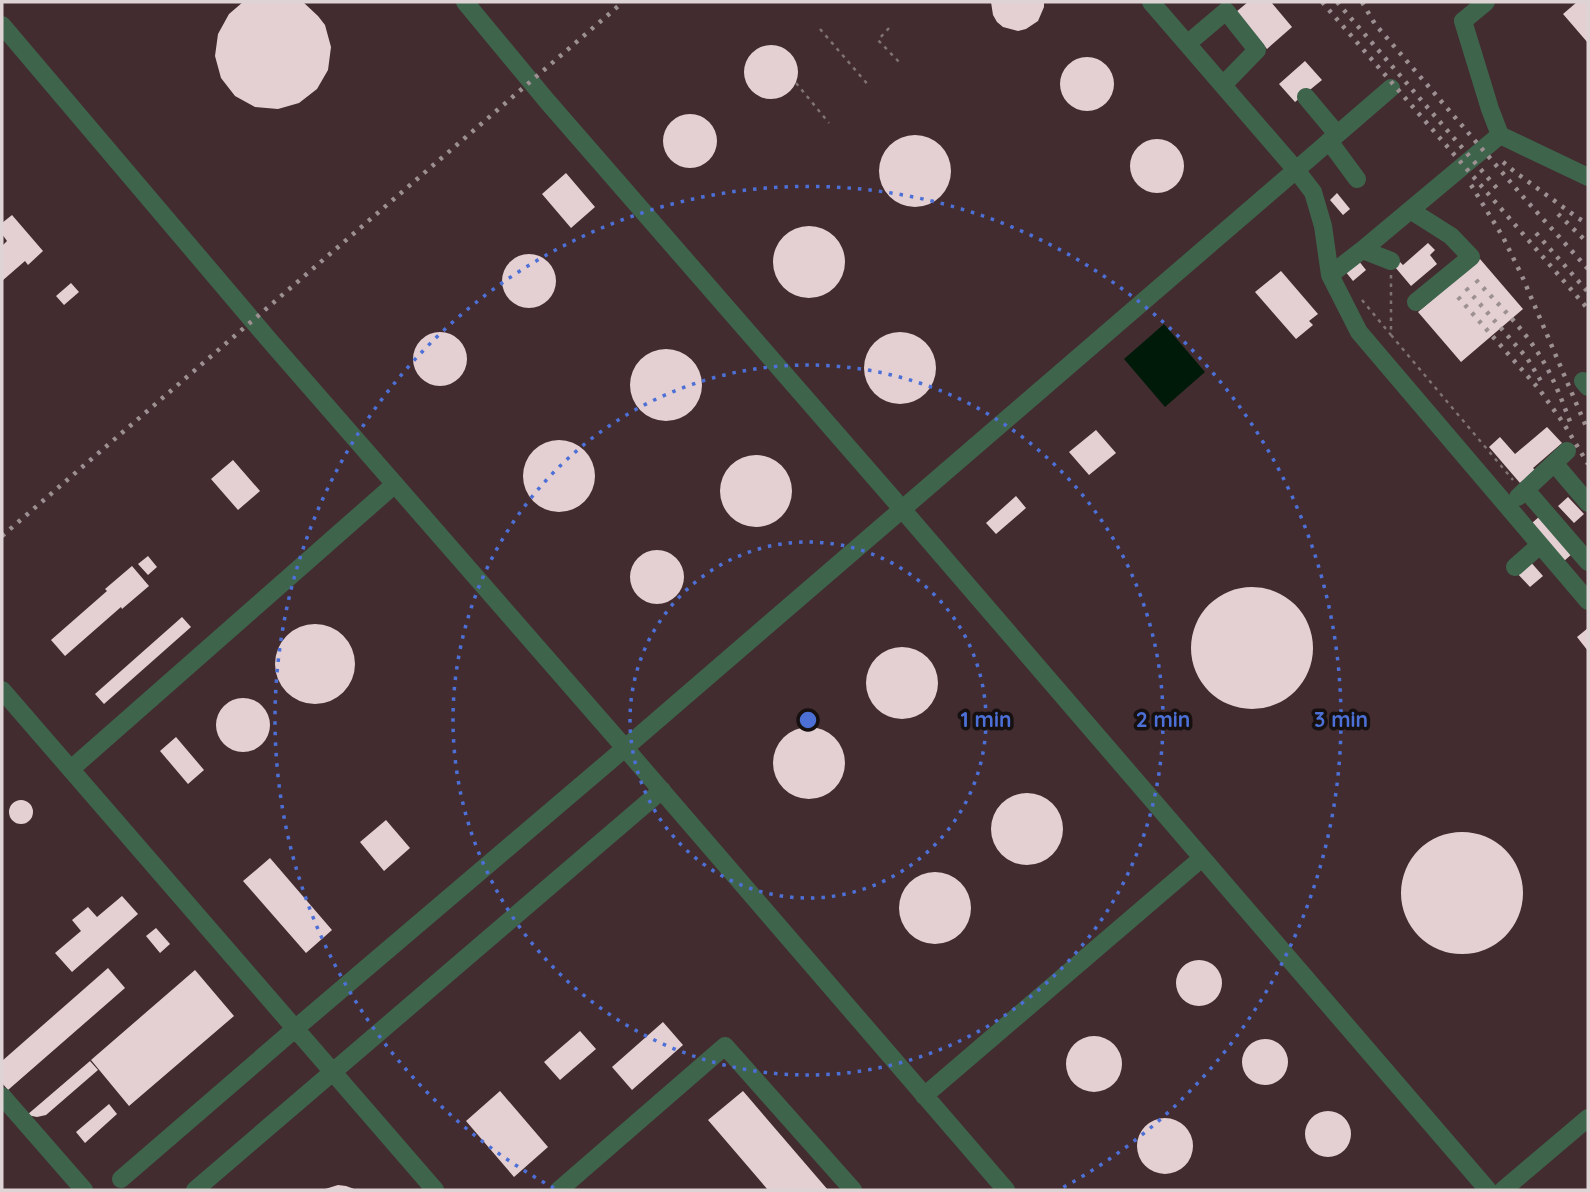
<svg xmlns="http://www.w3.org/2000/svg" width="1590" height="1192" font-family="Quicksand,sans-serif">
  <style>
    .built { fill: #422c30 }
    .water { fill: #001a09 }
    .building { fill: #e4d0d3 }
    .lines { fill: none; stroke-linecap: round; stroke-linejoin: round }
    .path { stroke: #7f7374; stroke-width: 2.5; stroke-dasharray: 3.5 5; stroke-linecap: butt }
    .minor { stroke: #3f644c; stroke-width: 18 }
    .rail { stroke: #9c9092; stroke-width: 4.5; stroke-dasharray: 3.5 7; stroke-linecap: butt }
    .ring { fill: none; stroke: #4d70d7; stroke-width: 3.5; stroke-dasharray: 3.5 7 }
    .centre { fill: #4d70d7; stroke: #161011; stroke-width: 3.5 }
    .ring-label { font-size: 21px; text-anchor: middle; font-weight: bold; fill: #4d70d7; stroke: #161011; stroke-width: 7; stroke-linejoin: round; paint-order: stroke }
  </style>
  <rect width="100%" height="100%" fill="#332527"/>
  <path class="built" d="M2,2H1588V1190H2Z"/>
  <path class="water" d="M1164,324L1205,372L1165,407L1124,359Z"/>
  <path class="building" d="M243,2H303L318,16L325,25L331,47L328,70L317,89L299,103L278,109L255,107L235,96L221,78L215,56L218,34L229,14Z
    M991,2H1044V7L1038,21L1026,29L1018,31L1003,27L997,22L993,15Z
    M1248,2H1271L1292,27L1267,49L1236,12Z
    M1577,2H1588V43L1563,14Z
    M744 72a27 27 0 1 1 54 0a27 27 0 1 1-54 0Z
    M1060 84a27 27 0 1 1 54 0a27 27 0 1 1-54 0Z
    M1305,61L1322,80L1295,102L1279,84Z
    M663 141a27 27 0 1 1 54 0a27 27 0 1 1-54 0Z
    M879 171a36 36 0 1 1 72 0a36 36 0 1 1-72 0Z
    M1130 166a27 27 0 1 1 54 0a27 27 0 1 1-54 0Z
    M566,173L595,207L571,228L542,194Z
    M1337,193L1350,209L1343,215L1330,200Z
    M12,215L43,251L28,265L25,261L2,281V246L7,241L2,234V223Z
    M773 262a36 36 0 1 1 72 0a36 36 0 1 1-72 0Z
    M1428,243L1435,250L1430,255L1437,264L1411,286L1395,267L1400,262L1403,265Z
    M502 281a27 27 0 1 1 54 0a27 27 0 1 1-54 0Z
    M1480,259L1523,309L1461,362L1418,312Z
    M1358,260L1366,270L1353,281L1345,271Z
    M1281,271L1318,314L1309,321L1313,325L1296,339L1255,292Z
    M71,283L79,292L64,305L56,296Z
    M864 368a36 36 0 1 1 72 0a36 36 0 1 1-72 0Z
    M413 359a27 27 0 1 1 54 0a27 27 0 1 1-54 0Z
    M630 385a36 36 0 1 1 72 0a36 36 0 1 1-72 0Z
    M1547,427L1562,443L1533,468L1535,470L1520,483L1489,447L1500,437L1515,454Z
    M1096,430L1116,453L1089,475L1069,452Z
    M523 476a36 36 0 1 1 72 0a36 36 0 1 1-72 0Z
    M720 491a36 36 0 1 1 72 0a36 36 0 1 1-72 0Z
    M233,460L260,491L238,510L211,479Z
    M1016,496L1026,508L996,534L986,523Z
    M1568,497L1584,514L1574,523L1558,506Z
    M1540,516L1572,554L1564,561L1532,523Z
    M630 577a27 27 0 1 1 54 0a27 27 0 1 1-54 0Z
    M148,556L157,567L148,575L138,564Z
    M1528,559L1543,576L1530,587L1515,571Z
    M132,566L149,586L122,609L121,607L65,656L51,640L107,591L105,589Z
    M1191 648a61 61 0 1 1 122 0a61 61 0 1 1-122 0Z
    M182,617L191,627L104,704L95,694Z
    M275 664a40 40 0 1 1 80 0a40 40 0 1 1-80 0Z
    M1588,628V651L1577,637Z
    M866 683a36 36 0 1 1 72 0a36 36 0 1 1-72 0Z
    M216 725a27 27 0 1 1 54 0a27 27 0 1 1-54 0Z
    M773 763a36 36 0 1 1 72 0a36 36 0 1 1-72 0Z
    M176,737L204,770L188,784L160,751Z
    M991 829a36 36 0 1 1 72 0a36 36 0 1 1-72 0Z
    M9 812a12 12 0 1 1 24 0a12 12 0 1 1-24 0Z
    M386,820L410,848L384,871L360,842Z
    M1401 893a61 61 0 1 1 122 0a61 61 0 1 1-122 0Z
    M270,858L332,930L306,953L243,881Z
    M899 908a36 36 0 1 1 72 0a36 36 0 1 1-72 0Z
    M122,896L138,914L72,972L55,953L81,931L72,920L88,907L97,917Z
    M156,928L170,944L160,953L146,936Z
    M1176 983a23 23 0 1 1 46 0a23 23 0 1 1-46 0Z
    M108,968L125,988L8,1090L2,1083V1061Z
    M195,970L234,1016L129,1106L91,1060Z
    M663,1022L683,1045L632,1090L612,1067Z
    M580,1031L596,1049L560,1080L544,1062Z
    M1066 1064a28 28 0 1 1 56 0a28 28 0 1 1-56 0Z
    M1242 1062a23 23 0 1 1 46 0a23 23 0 1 1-46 0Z
    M90,1061L98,1070L46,1115L37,1117L27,1115Z
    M500,1091L548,1147L514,1177L466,1121Z
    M743,1091L828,1190H768L708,1120Z
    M109,1104L117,1114L85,1143L76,1132Z
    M1305 1134a23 23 0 1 1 46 0a23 23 0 1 1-46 0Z
    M1137 1146a28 28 0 1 1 56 0a28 28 0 1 1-56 0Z
    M338,1185L346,1186L357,1190H322Z"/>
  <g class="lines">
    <path class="path" d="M889,28L878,40L899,62
      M820,29L870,87
      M796,83L829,123
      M1362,300L1391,335V275
      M1391,335L1513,480"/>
    <path class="minor" d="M465,2L547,101L902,509L1488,1190
      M1151,2L1296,170L1313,192L1323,226L1330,275L1359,332L1588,601
      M1486,2L1463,21L1490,109L1500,135
      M2,25L270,341L625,748L1006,1190
      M1187,44L1226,11L1257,50L1223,85
      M1306,97L1337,134
      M1329,141L1357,179
      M1410,210L1451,236L1471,257L1416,302
      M1363,250L1391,261
      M1330,275L1366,247L1500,135L1588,177
      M1583,381L1588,387
      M1554,463L1588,503
      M1526,490L1588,562
      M1518,497L1567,451
      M1515,567L1540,545
      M2,690L435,1190
      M71,769L395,484
      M2,1096L84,1190
      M924,1096L1202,858
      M121,1179L296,1028L625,748L1391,88
      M195,1190L662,790
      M559,1190L725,1046L853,1190
      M1503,1190L1588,1118"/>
    <path class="rail" d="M1322,2L1588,309
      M1337,2L1501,193
      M1362,2L1375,24L1525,199L1588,269
      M1503,162L1515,172L1578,218L1588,224
      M1471,185L1503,237L1522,276L1588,431
      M1558,214L1588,243
      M1536,233L1588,292
      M1476,280C1498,304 1523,328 1540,356C1554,378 1563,403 1572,427
      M1466,288L1527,358L1541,381
      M1458,297L1539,389L1564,424L1588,464
      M2,536L623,2"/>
  </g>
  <g class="ring">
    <circle cx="808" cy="720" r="178"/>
    <circle cx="808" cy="720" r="355"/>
    <path d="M554 1188A533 533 0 1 1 1062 1188"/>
  </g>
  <circle cx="808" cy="720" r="10" class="centre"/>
  <g class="ring-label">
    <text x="986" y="727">1 min</text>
    <text x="1163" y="727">2 min</text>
    <text x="1341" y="727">3 min</text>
  </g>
  <rect width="1590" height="1192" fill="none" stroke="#ded4d5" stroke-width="7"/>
</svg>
